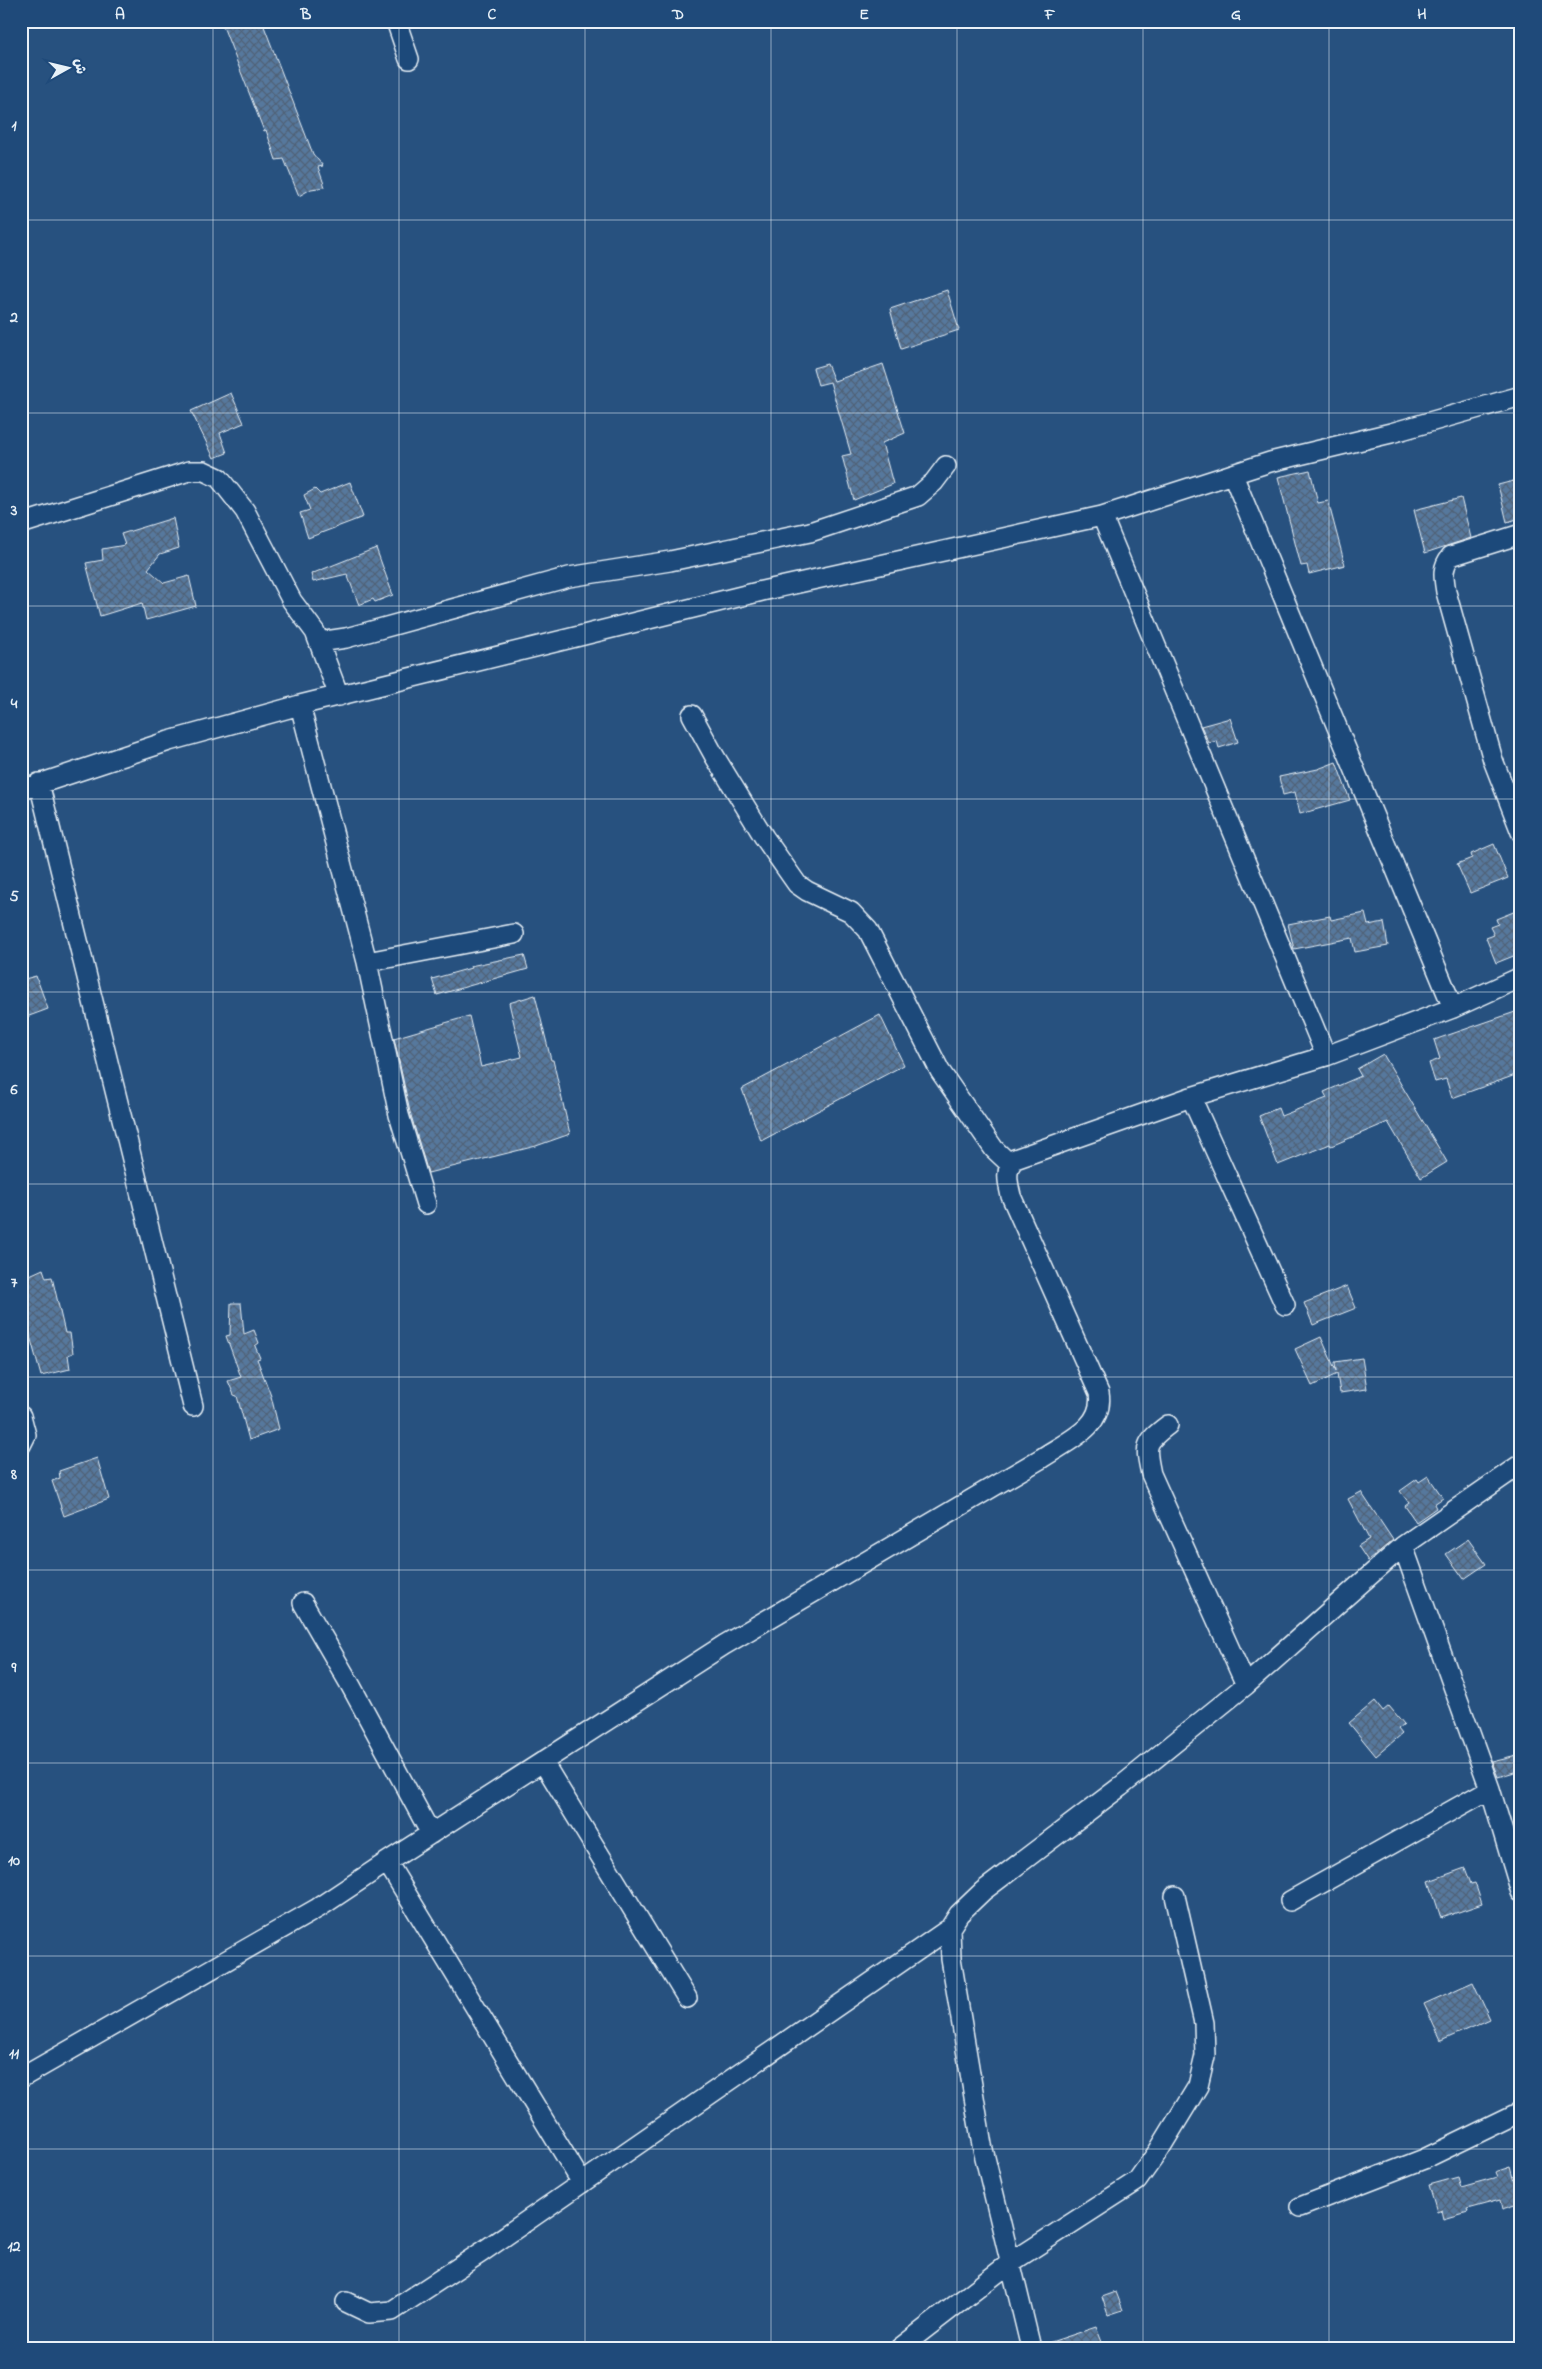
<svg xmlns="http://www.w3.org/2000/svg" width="1542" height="2369" font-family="'Indie Flower','Playpen Sans Arabic',sans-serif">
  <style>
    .building { fill: url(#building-cross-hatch); stroke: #e8f1f8 }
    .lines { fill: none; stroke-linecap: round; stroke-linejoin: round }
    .street-casing { stroke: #e8f1f8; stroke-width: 22 }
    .street { stroke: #1f4a7a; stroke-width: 19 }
    .grid { fill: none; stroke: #e8f1f8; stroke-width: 1; stroke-opacity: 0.55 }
    .neatline { fill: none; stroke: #e8f1f8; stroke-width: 2 }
    .grid-label { font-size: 16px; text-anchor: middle; font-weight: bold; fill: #e8f1f8 }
  </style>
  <defs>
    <pattern id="building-cross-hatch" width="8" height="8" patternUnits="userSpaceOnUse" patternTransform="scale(1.25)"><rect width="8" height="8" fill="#57789d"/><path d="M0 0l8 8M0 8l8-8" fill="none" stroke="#4f6278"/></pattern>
  </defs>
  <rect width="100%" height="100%" fill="#27517f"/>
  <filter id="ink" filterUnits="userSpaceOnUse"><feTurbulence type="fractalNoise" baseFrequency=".02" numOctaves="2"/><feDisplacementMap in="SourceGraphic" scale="10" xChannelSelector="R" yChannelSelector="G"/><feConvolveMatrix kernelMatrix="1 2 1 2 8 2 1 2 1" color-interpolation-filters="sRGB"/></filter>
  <g filter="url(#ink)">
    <path class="building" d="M221,21H262L313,154L323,166L318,167L325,187L311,189L299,196L284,159L276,160L266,130L264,131Z
      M947,290L959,330L901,349L890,309Z
      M827,364L834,381L883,364L905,433L882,443L893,484L854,500L842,456L851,454L830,382L818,385L813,368Z
      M231,393L244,423L220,433L227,453L214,458L191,411Z
      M1310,470L1318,503L1328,501L1345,565L1309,574L1307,565L1301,566L1278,477Z
      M1521,479V518L1507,522L1498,485Z
      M350,482L363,517L308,538L300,513L310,510L304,495L315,489L320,494Z
      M1461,498L1471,538L1425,553L1414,510Z
      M173,518L179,548L160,554L148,569L164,583L189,576L196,606L146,620L142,603L100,616L86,563L103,560L102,549L125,545L121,534Z
      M376,548L393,595L375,602L373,599L359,605L347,574L313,582L311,574Z
      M1230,718L1238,742L1219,748L1217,741L1209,743L1201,726Z
      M1336,762L1350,800L1300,814L1295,792L1283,795L1279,777L1318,769Z
      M1494,844L1508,878L1470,893L1457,864L1472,858L1471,854Z
      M1521,909V953L1496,963L1486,938L1494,935L1490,927L1498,924L1496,919Z
      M1365,913L1368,925L1384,922L1388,946L1355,952L1352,938L1294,949L1288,924L1330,916L1331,920Z
      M524,955L528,969L437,995L432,979L471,968L470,966Z
      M36,976L48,1009L21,1019V980Z
      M535,995L551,1060H553L570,1134L536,1146L428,1173L410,1112L394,1038L469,1016L481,1067L522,1057L509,1003Z
      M1521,1010V1073L1452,1098L1446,1079L1435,1082L1429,1063L1440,1059L1434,1040Z
      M880,1015L904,1065L761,1141L742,1089Z
      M1383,1054L1447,1162L1421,1178L1388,1122L1331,1146L1330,1144L1278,1165L1259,1116L1278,1108L1281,1116L1327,1098L1324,1092L1361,1076L1357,1069Z
      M43,1269L46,1278L52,1277L65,1333H70L73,1353L68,1355L70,1369L41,1376L25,1318L21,1319V1279Z
      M1347,1286L1356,1308L1313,1325L1304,1303Z
      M231,1303H241L244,1334L254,1330L259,1343L255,1346L260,1358L257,1359L271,1396L279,1429L249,1440L237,1396L234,1395L228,1381L241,1377L226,1336L230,1335Z
      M1321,1337L1336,1371L1335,1362L1362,1358L1367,1389L1340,1393L1337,1374L1312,1386L1295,1349Z
      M97,1458L109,1499L64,1516L52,1481L60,1478L59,1471Z
      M1428,1476L1443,1498L1434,1504L1436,1508L1416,1522L1405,1506L1409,1503L1400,1491L1417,1479L1419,1482Z
      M1361,1492L1393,1540L1368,1561L1358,1546L1369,1539L1348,1499Z
      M1468,1539L1486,1564L1464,1579L1446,1554Z
      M1375,1701L1383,1711L1389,1706L1404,1724L1398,1729L1402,1734L1376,1756L1349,1723Z
      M1521,1755V1770L1498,1777L1492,1762Z
      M1465,1868L1471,1884L1475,1883L1482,1904L1441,1918L1429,1881Z
      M1473,1982L1490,2019L1441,2041L1424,2004Z
      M1510,2167L1516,2189L1521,2188V2203L1502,2209L1500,2200L1467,2209L1468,2212L1444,2219L1442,2210L1437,2212L1429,2185L1458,2177L1461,2187L1497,2177L1495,2172Z
      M1116,2292L1123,2310L1108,2315L1102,2297Z
      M1096,2327L1102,2342L1097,2343L1098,2348H1043L1042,2345Z"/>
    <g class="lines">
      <defs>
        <path id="street" d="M396,21L409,59
          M1233,475L1453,1008
          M1102,516L1326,1056
          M21,524L189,471H204L219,478L245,511L292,601L315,632L339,696
          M1521,534L1451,556C1441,568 1444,578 1446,592L1493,760L1521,832
          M319,642L346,638L569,577L670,561L810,532L918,496L934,482L946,466
          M300,705L367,962L399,1115L426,1204
          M692,715L715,757L764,837L797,884L807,891L851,912L868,930L940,1071L994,1149L1010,1164
          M39,783L193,1406
          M21,790L169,741L300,705L762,591L1102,516L1270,462L1391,433L1521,396
          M367,962L514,934
          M1191,1097L1285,1305
          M21,1416L26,1435L21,1445
          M1168,1425C1144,1443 1145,1446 1151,1474L1246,1685
          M1403,1546L1490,1789L1521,1892
          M303,1603L351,1686L431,1834
          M543,1762L687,1998
          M387,1862L582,2183
          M1290,1901L1490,1789
          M21,2078L318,1908L387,1862L724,1645L1042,1458C1067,1441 1105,1427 1099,1393L1011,1196C1008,1183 1004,1169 1015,1159L1191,1097L1326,1056L1453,1008L1521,977
          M1300,2207L1424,2159L1521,2112
          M346,2302L369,2313L392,2311L482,2252L950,1928
          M900,2348L1010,2263L1137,2181L1159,2150L1198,2086L1205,2056L1204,2023L1175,1896
          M1031,2348L982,2145L951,1959L950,1928L959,1914L983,1891L1120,1787L1246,1685L1403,1546L1521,1464"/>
      </defs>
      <use href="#street" class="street-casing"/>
      <use href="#street" class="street"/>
    </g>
  </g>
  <path class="grid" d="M213,21V2348M399,21V2348M585,21V2348M771,21V2348M957,21V2348M1143,21V2348M1329,21V2348M21,220H1521M21,413H1521M21,606H1521M21,799H1521M21,992H1521M21,1184H1521M21,1377H1521M21,1570H1521M21,1763H1521M21,1956H1521M21,2149H1521"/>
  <rect width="1542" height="2369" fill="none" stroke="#1f4a7a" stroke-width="55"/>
  <g transform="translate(68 68) rotate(82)" stroke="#1f4a7a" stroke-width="4" paint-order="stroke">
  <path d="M0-4L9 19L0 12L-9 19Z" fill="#e8f1f8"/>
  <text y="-8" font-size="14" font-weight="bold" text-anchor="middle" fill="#e8f1f8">ش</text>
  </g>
  <rect x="28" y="28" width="1486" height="2314" class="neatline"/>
  <g class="grid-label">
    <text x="120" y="19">A</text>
    <text x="306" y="19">B</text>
    <text x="492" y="19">C</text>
    <text x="678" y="19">D</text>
    <text x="864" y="19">E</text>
    <text x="1050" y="19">F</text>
    <text x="1236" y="19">G</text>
    <text x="1422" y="19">H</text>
    <text x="14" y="130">1</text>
    <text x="14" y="322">2</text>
    <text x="14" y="515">3</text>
    <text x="14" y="708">4</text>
    <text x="14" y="901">5</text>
    <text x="14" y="1094">6</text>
    <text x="14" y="1287">7</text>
    <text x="14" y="1479">8</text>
    <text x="14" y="1672">9</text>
    <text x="14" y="1865">10</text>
    <text x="14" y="2058">11</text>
    <text x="14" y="2251">12</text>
  </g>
</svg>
